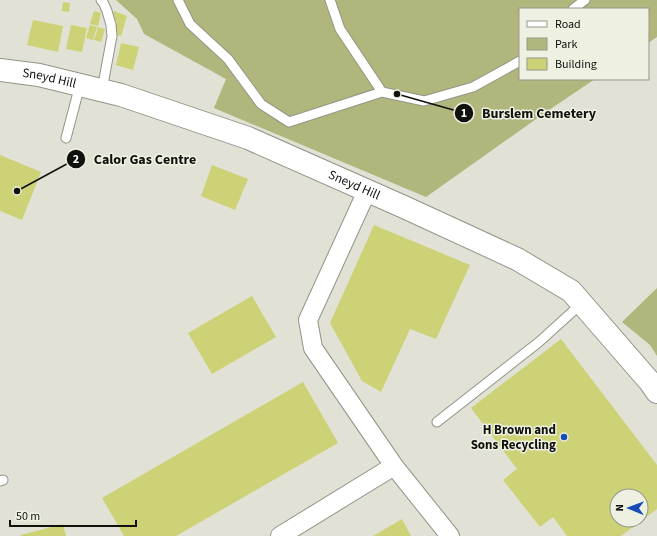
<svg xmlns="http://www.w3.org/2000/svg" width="657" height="536" font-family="'Source Sans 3',sans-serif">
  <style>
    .green { fill: #b1b67c }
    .building { fill: #ccd275; fill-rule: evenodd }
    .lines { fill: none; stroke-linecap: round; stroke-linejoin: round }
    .lane-casing { stroke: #939488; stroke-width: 11 }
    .street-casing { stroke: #939488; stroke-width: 20 }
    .secondary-casing { stroke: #939488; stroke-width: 24 }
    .lane { stroke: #fff; stroke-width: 9 }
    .street { stroke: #fff; stroke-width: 18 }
    .secondary { stroke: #fff; stroke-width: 22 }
    .poi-dot { fill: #164db9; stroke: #eef0e2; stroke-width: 1.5 }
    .labels { text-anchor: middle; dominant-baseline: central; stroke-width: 3; stroke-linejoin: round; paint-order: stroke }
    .street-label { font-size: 13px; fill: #10110c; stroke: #eef0e2 }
    .poi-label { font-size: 13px; font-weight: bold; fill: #10110c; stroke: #eef0e2; text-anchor: end }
    .leader { fill: none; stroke: #10110c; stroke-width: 1.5 }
    .callout-dot { fill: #10110c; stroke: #eef0e2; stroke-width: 1.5 }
    .mark-label { font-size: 12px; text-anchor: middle; font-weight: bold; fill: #fff }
    .callout-label { font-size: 14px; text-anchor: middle; font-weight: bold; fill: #10110c; stroke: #eef0e2; stroke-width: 3; stroke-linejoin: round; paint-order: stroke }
  </style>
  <rect width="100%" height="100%" fill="#e1e2d5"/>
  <path class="green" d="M116,0H657V37L648,43V9H520V79H595L546,112L426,197L214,108L226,79L144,34L137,19Z
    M657,288V356L650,345L622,322Z"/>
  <path class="building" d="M63,2L70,3L69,12L62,11Z
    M94,11L101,13L98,26L90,24Z
    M114,11L127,16L121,36L113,34L117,21L111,19Z
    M33,20L63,26L58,52L27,45Z
    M71,25L87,28L82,52L66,49Z
    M90,25L97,27L93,40L86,38Z
    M98,27L105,29L101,42L94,40Z
    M121,43L139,47L133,70L116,65Z
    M0,155L41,172L22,220L0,211Z
    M212,165L248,179L235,210L201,196Z
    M374,225L470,265L436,339L410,329L381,392L362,381L330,323Z
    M252,296L276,337L212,374L188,333Z
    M561,339L657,465V509L621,536H567L553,517L540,527L503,480L517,469L471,408ZM617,496H641V520H617Z
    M303,382L338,443L176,536H124L102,498Z
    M402,519L411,536H373Z
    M63,524L66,536H21V535Z"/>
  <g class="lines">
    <defs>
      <path id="lane" d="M101,0L103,2L107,11L111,25L112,36L102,90
        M178,0L190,24L228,59L261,104L289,122L382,92L424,101L473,87L520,61
        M330,0L340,29L382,92
        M573,9L585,0
        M66,138L80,85
        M437,422L539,342L582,303
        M0,481L3,480"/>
      <path id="street" d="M367,191L308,320L313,348L394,466L450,536
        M280,536L394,466"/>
      <g id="secondary">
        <path id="s1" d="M0,70L39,75L121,95L248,138L404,207L517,259L571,291L650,382L657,392"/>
      </g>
    </defs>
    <use href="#lane" class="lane-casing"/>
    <use href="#street" class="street-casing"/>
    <use href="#secondary" class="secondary-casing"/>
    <use href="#lane" class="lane"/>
    <use href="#street" class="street"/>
    <use href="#secondary" class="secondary"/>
  </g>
  <circle class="poi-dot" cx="564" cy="437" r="4"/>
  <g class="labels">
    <g class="street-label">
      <text stroke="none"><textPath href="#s1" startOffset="50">Sneyd Hill</textPath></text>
      <text stroke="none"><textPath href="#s1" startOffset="374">Sneyd Hill</textPath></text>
    </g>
    <g class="poi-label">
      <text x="556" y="430">H Brown and<tspan x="556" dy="15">Sons Recycling</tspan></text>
    </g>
  </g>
  <path class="leader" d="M397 94L464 113M17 191L76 159"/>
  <g class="callout-dot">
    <circle cx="397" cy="94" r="4"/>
    <circle cx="17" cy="191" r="4"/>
    <circle cx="464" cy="113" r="10"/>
    <circle cx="76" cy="159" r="10"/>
  </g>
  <g class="mark-label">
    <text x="464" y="117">1</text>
    <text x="76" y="163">2</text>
  </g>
  <g class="callout-label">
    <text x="539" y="118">Burslem Cemetery</text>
    <text x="145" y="164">Calor Gas Centre</text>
  </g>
  <rect x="519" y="8" width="130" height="72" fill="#eef0e2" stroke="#95978c"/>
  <rect x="527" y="21" width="20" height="6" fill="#ffffff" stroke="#95978c"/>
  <text x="555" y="28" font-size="12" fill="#10110c">Road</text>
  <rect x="527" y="38" width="20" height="12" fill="#b1b67c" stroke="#95978c"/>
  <text x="555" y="48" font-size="12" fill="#10110c">Park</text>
  <rect x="527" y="58" width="20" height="12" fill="#ccd275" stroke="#95978c"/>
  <text x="555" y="68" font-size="12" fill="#10110c">Building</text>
  <g transform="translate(629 508) rotate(271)"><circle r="19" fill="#eef0e2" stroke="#95978c"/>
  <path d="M0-3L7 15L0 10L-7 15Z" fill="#164db9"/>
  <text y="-6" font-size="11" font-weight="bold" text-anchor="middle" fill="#10110c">N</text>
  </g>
  <path d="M10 520v6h126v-6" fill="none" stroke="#10110c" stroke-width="2"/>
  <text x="16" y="520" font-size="12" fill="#10110c" stroke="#eef0e2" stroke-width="3" paint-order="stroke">50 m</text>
</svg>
